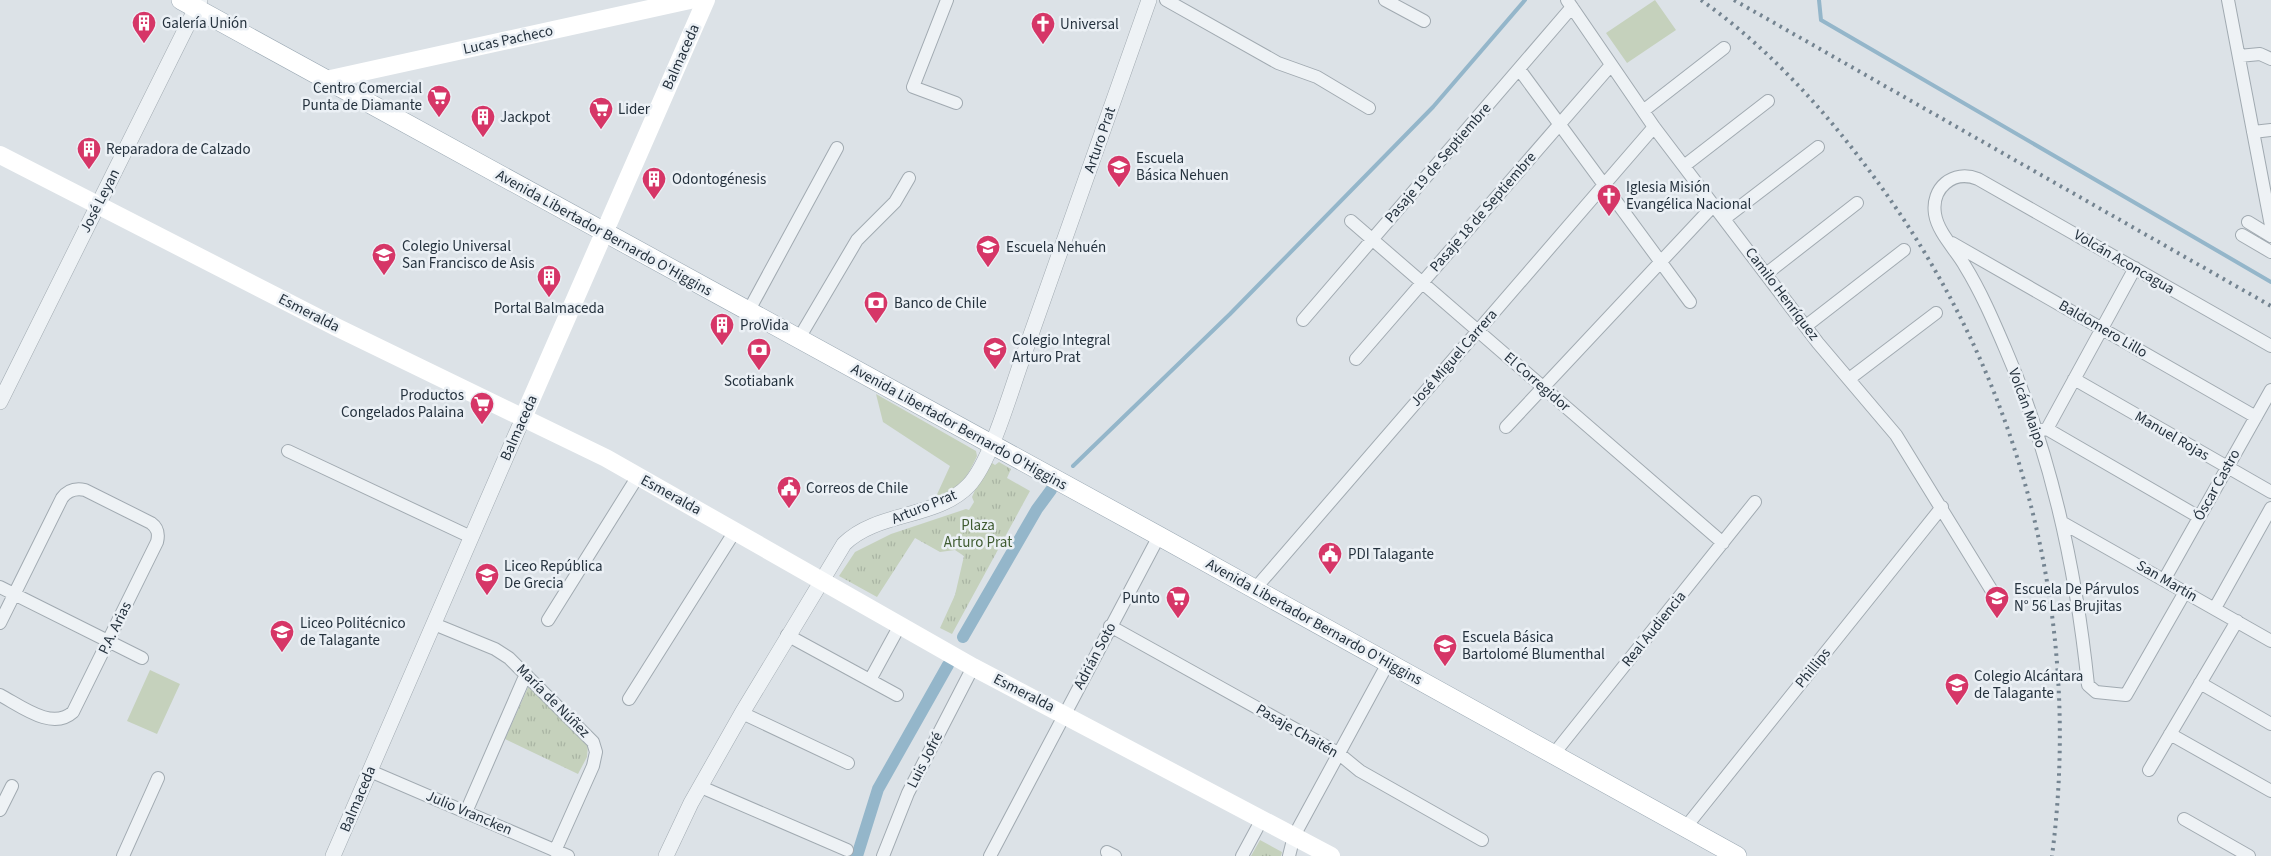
<svg xmlns="http://www.w3.org/2000/svg" width="2271" height="856" font-family="'Source Sans 3',sans-serif">
  <style>
    .grass { fill: #c5d1bc }
    .park { fill: url(#park-tufts) }
    .lines { fill: none; stroke-linecap: round; stroke-linejoin: round }
    .stream { stroke: #94b6ca; stroke-width: 4 }
    .canal { stroke: #94b6ca; stroke-width: 12 }
    .minor-casing { stroke: #a1aab1; stroke-width: 14 }
    .tertiary-casing { stroke: #a1aab1; stroke-width: 16 }
    .primary-casing { stroke: #9aa8b3; stroke-width: 20 }
    .minor { stroke: #eef2f5; stroke-width: 12 }
    .tertiary { stroke: #eef2f5; stroke-width: 15 }
    .secondary { stroke: #fff; stroke-width: 18 }
    .primary { stroke: #fff; stroke-width: 19 }
    .rail { stroke: #748491; stroke-width: 4; stroke-dasharray: 2.5 5; stroke-linecap: butt }
    .labels { text-anchor: middle; dominant-baseline: central; stroke-width: 5; stroke-linejoin: round; paint-order: stroke }
    .poi-label { font-size: 15px; fill: #25323e; stroke: #ebf0f5; text-anchor: start }
    .street-label { font-size: 15px; fill: #25323e; stroke: #ebf0f5 }
    .park-label { font-size: 15px; fill: #3f5b31; stroke: #ebf0f5 }
  </style>
  <defs>
    <pattern id="park-tufts" width="24" height="20" patternUnits="userSpaceOnUse" patternTransform="scale(1.25)"><rect width="24" height="20" fill="#c5d1bc"/><path d="M3 7l-1-3M5 7V3M7 7l1-3M15 17l-1-3M17 17v-4M19 17l1-3" fill="none" stroke="#a9b4a3"/></pattern>
  </defs>
  <rect width="100%" height="100%" fill="#dce2e7"/>
  <path class="grass" d="M1655,0L1676,30L1627,63L1606,33Z
    M876,394L976,451L977,456C966,480 959,489 934,501L950,466L883,422Z
    M150,670L180,684L157,734L127,721Z"/>
  <path class="park" d="M988,460L995,465L999,462L1011,469L1007,478L1030,491L952,634L940,628L955,595L964,556L955,550L940,552L915,538L877,597L839,576L855,552L891,534L966,509L969,510L974,502L972,497Z
    M530,683L588,745L587,757L578,774L505,739Z
    M1260,840L1282,852L1281,856H1251Z"/>
  <g class="lines">
    <path class="stream" d="M1819,0L1821,20L2271,282
      M1073,466L1230,314L1433,107L1525,0"/>
    <path class="canal" d="M963,637L1037,509L1051,490
      M857,856L878,789L948,665"/>
    <defs>
      <path id="minor" d="M947,0L913,87L956,103
        M1166,0L1278,63L1317,77L1369,108
        M1385,0L1424,21
        M1567,0L1654,127L1818,343L1896,435L1992,591
        M2228,0L2271,226
        M2239,56L2260,54L2271,59
        M1519,69L1690,302
        M1643,111L1724,48
        M2253,132L2271,130
        M1684,166L1768,101
        M1724,219L1818,147
        M1351,221L1723,543
        M2248,222L2271,236
        M2242,235L2271,252
        M1952,243L2256,417
        M1766,274L1857,203
        M748,312L837,148
        M1303,320L1572,7
        M1806,326L1904,250
        M798,340L857,240L895,202L909,178
        M1356,359L1611,65
        M1849,379L1936,313
        M2074,379L2271,492
        M1506,427L1714,205
        M2047,429L2199,517
        M2036,431L2047,429L2135,268
        M288,451L471,537
        M2063,523L2271,641
        M2164,580L2271,390
        M0,587L142,658
        M1254,590L1654,127
        M2185,592L2126,695L2096,692L2088,685C2076,568 2052,456 2005,348C1993,320 1981,292 1965,266C1956,250 1938,233 1935,214C1931,188 1953,169 1978,179L2271,346
        M2215,608L2271,508
        M548,620L638,476
        M0,623L62,498C68,490 76,488 85,490L151,523C158,528 159,534 157,542L73,712C52,731 21,706 0,695
        M434,624L495,649L509,658L593,742L596,752L593,766L555,851
        M1110,626L1338,753L1360,771L1482,840
        M787,635L897,695
        M870,680L900,625
        M2200,683L2271,724
        M629,699L735,531
        M742,713L848,763
        M2170,734L2271,791
        M1553,755L1755,502
        M2149,770L2237,621
        M370,771L568,856
        M701,787L847,850
        M0,810L12,786
        M466,812L526,674
        M2184,819L2249,856
        M1685,828L1942,507
        M1107,852L1115,856
        M123,856L158,778
        M883,856L908,793L973,667
        M990,856L1159,536
        M1242,856L1262,819
        M1289,856L1294,836L1388,663"/>
      <path id="tertiary" d="M0,402L200,0
        M333,856L523,418
        M666,856L691,803L742,713L844,544C877,511 937,519 969,485C991,461 1010,393 1022,360C1065,240 1107,120 1149,0"/>
      <path id="primary" d="M181,0L1159,536L1737,856"/>
    </defs>
    <use href="#minor" class="minor-casing"/>
    <use href="#tertiary" class="tertiary-casing"/>
    <use href="#primary" class="primary-casing"/>
    <use href="#minor" class="minor"/>
    <use href="#tertiary" class="tertiary"/>
    <path class="secondary" d="M326,80L690,0
      M0,155L336,327L606,458L973,667L1331,856
      M523,418L706,0"/>
    <use href="#primary" class="primary"/>
    <path class="rail" d="M1701,0C1766,46 1821,106 1868,169C2017,366 2084,610 2052,856
      M1734,0L2271,306"/>
  </g>
  <defs>
    <symbol id="building-pin" viewBox="-11 -11 22 30"><path d="M0 17L-7.5 6A9.5 9.5 0 1 1 7.5 6Z" fill="#d63667" stroke="#ebf0f5"/><path d="M-4-6H4V6H1V3H-1V6H-4ZM-2.5-4.3h1.7v1.8h-1.7ZM.8-4.3h1.7v1.8H.8ZM-2.5-1h1.7V.8h-1.7ZM.8-1h1.7V.8H.8Z" fill="#fff"/></symbol>
    <symbol id="church-pin" viewBox="-11 -11 22 30"><path d="M0 17L-7.5 6A9.5 9.5 0 1 1 7.5 6Z" fill="#d63667" stroke="#ebf0f5"/><path d="M-1.2-6h2.4v3.5h3.3v2.4h-3.3V6h-2.4V-.1h-3.3v-2.4h3.3Z" fill="#fff"/></symbol>
    <symbol id="supermarket-pin" viewBox="-11 -11 22 30"><path d="M0 17L-7.5 6A9.5 9.5 0 1 1 7.5 6Z" fill="#d63667" stroke="#ebf0f5"/><path d="M-6-5.5h2.5l.6 2H6L4.5 2H-2.5L-4.4-4H-6ZM-1.5 3.2a1.3 1.3 0 1 0 .1 0ZM3 3.2a1.3 1.3 0 1 0 .1 0Z" fill="#fff"/></symbol>
    <symbol id="school-pin" viewBox="-11 -11 22 30"><path d="M0 17L-7.5 6A9.5 9.5 0 1 1 7.5 6Z" fill="#d63667" stroke="#ebf0f5"/><path d="M0-5L7-2L0 1L-7-2ZM-4 1L0 2.5L4 1V4Q0 6-4 4Z" fill="#fff"/></symbol>
    <symbol id="bank-pin" viewBox="-11 -11 22 30"><path d="M0 17L-7.5 6A9.5 9.5 0 1 1 7.5 6Z" fill="#d63667" stroke="#ebf0f5"/><path d="M-6-4H6V4H-6ZM0-2.3a2.3 2.3 0 1 0 0 4.6a2.3 2.3 0 1 0 0-4.6Z" fill="#fff"/></symbol>
    <symbol id="civic-pin" viewBox="-11 -11 22 30"><path d="M0 17L-7.5 6A9.5 9.5 0 1 1 7.5 6Z" fill="#d63667" stroke="#ebf0f5"/><path d="M-.6-6.5H3V-4.5H.6V-3L4-1V1h2V6H-6V1h2V-1L-.6-3ZM-1.2 2.5V6h2.4V2.5Z" fill="#fff"/></symbol>
  </defs>
  <g fill-rule="evenodd">
    <use href="#building-pin" x="130" y="9" width="28" height="38"/>
    <use href="#church-pin" x="1029" y="10" width="28" height="38"/>
    <use href="#supermarket-pin" x="425" y="83" width="28" height="38"/>
    <use href="#supermarket-pin" x="587" y="95" width="28" height="38"/>
    <use href="#building-pin" x="469" y="103" width="28" height="38"/>
    <use href="#building-pin" x="75" y="135" width="28" height="38"/>
    <use href="#school-pin" x="1105" y="153" width="28" height="38"/>
    <use href="#building-pin" x="640" y="165" width="28" height="38"/>
    <use href="#church-pin" x="1595" y="182" width="28" height="38"/>
    <use href="#school-pin" x="974" y="233" width="28" height="38"/>
    <use href="#school-pin" x="370" y="241" width="28" height="38"/>
    <use href="#building-pin" x="535" y="263" width="28" height="38"/>
    <use href="#bank-pin" x="862" y="289" width="28" height="38"/>
    <use href="#building-pin" x="708" y="311" width="28" height="38"/>
    <use href="#school-pin" x="981" y="335" width="28" height="38"/>
    <use href="#bank-pin" x="745" y="336" width="28" height="38"/>
    <use href="#supermarket-pin" x="468" y="390" width="28" height="38"/>
    <use href="#civic-pin" x="775" y="474" width="28" height="38"/>
    <use href="#civic-pin" x="1316" y="540" width="28" height="38"/>
    <use href="#school-pin" x="473" y="561" width="28" height="38"/>
    <use href="#supermarket-pin" x="1164" y="584" width="28" height="38"/>
    <use href="#school-pin" x="1983" y="584" width="28" height="38"/>
    <use href="#school-pin" x="268" y="618" width="28" height="38"/>
    <use href="#school-pin" x="1431" y="632" width="28" height="38"/>
    <use href="#school-pin" x="1943" y="671" width="28" height="38"/>
  </g>
  <g class="labels">
    <g class="poi-label">
      <text x="162" y="23">Galería Unión</text>
      <text x="1060" y="24">Universal</text>
      <text x="422" y="88" text-anchor="end">Centro Comercial<tspan x="422" dy="17">Punta de Diamante</tspan></text>
      <text x="618" y="109">Lider</text>
      <text x="500" y="117">Jackpot</text>
      <text x="106" y="149">Reparadora de Calzado</text>
      <text x="1136" y="158">Escuela<tspan x="1136" dy="17">Básica Nehuen</tspan></text>
      <text x="672" y="179">Odontogénesis</text>
      <text x="1626" y="187">Iglesia Misión<tspan x="1626" dy="17">Evangélica Nacional</tspan></text>
      <text x="402" y="246">Colegio Universal<tspan x="402" dy="17">San Francisco de Asis</tspan></text>
      <text x="1006" y="247">Escuela Nehuén</text>
      <text x="894" y="303">Banco de Chile</text>
      <text x="549" y="308" text-anchor="middle">Portal Balmaceda</text>
      <text x="740" y="325">ProVida</text>
      <text x="1012" y="340">Colegio Integral<tspan x="1012" dy="17">Arturo Prat</tspan></text>
      <text x="759" y="381" text-anchor="middle">Scotiabank</text>
      <text x="464" y="395" text-anchor="end">Productos<tspan x="464" dy="17">Congelados Palaina</tspan></text>
      <text x="806" y="488">Correos de Chile</text>
      <text x="1348" y="554">PDI Talagante</text>
      <text x="504" y="566">Liceo República<tspan x="504" dy="17">De Grecia</tspan></text>
      <text x="2014" y="589">Escuela De Párvulos<tspan x="2014" dy="17">N° 56 Las Brujitas</tspan></text>
      <text x="1160" y="598" text-anchor="end">Punto</text>
      <text x="300" y="623">Liceo Politécnico<tspan x="300" dy="17">de Talagante</tspan></text>
      <text x="1462" y="637">Escuela Básica<tspan x="1462" dy="17">Bartolomé Blumenthal</tspan></text>
      <text x="1974" y="676">Colegio Alcántara<tspan x="1974" dy="17">de Talagante</tspan></text>
    </g>
    <g class="street-label">
      <text transform="translate(508 40) rotate(-12)">Lucas Pacheco</text>
      <text transform="translate(681 57) rotate(-66)">Balmaceda</text>
      <text transform="translate(1100 140) rotate(-71)">Arturo Prat</text>
      <text transform="translate(1438 163) rotate(-49)">Pasaje 19 de Septiembre</text>
      <text transform="translate(100 201) rotate(-63)">José Leyan</text>
      <text transform="translate(1483 212) rotate(-49)">Pasaje 18 de Septiembre</text>
      <text transform="translate(604 233) rotate(29)">Avenida Libertador Bernardo O'Higgins</text>
      <text transform="translate(2124 262) rotate(30)">Volcán Aconcagua</text>
      <text transform="translate(1782 294) rotate(53)">Camilo Henríquez</text>
      <text transform="translate(309 313) rotate(27)">Esmeralda</text>
      <text transform="translate(2103 329) rotate(30)">Baldomero Lillo</text>
      <text transform="translate(1454 358) rotate(-49)">José Miguel Carrera</text>
      <text transform="translate(1537 382) rotate(41)">El Corregidor</text>
      <text transform="translate(2027 408) rotate(70)">Volcán Maipo</text>
      <text transform="translate(959 427) rotate(29)">Avenida Libertador Bernardo O'Higgins</text>
      <text transform="translate(519 428) rotate(-66)">Balmaceda</text>
      <text transform="translate(2172 436) rotate(30)">Manuel Rojas</text>
      <text transform="translate(2217 485) rotate(-61)">Óscar Castro</text>
      <text transform="translate(671 495) rotate(29)">Esmeralda</text>
      <text transform="translate(924 507) rotate(-22)">Arturo Prat</text>
      <text transform="translate(2167 581) rotate(30)">San Martín</text>
      <text transform="translate(1314 622) rotate(29)">Avenida Libertador Bernardo O'Higgins</text>
      <text transform="translate(115 628) rotate(-64)">P.A. Arias</text>
      <text transform="translate(1654 629) rotate(-51)">Real Audiencia</text>
      <text transform="translate(1095 656) rotate(-62)">Adrián Soto</text>
      <text transform="translate(1813 668) rotate(-51)">Phillips</text>
      <text transform="translate(1024 693) rotate(27)">Esmeralda</text>
      <text transform="translate(553 701) rotate(45)">María de Núñez</text>
      <text transform="translate(1297 731) rotate(30)">Pasaje Chaitén</text>
      <text transform="translate(925 760) rotate(-63)">Luis Jofré</text>
      <text transform="translate(358 799) rotate(-67)">Balmaceda</text>
      <text transform="translate(469 813) rotate(23)">Julio Vrancken</text>
    </g>
    <g class="park-label">
      <text x="978" y="525">Plaza<tspan x="978" dy="17">Arturo Prat</tspan></text>
    </g>
  </g>
</svg>
